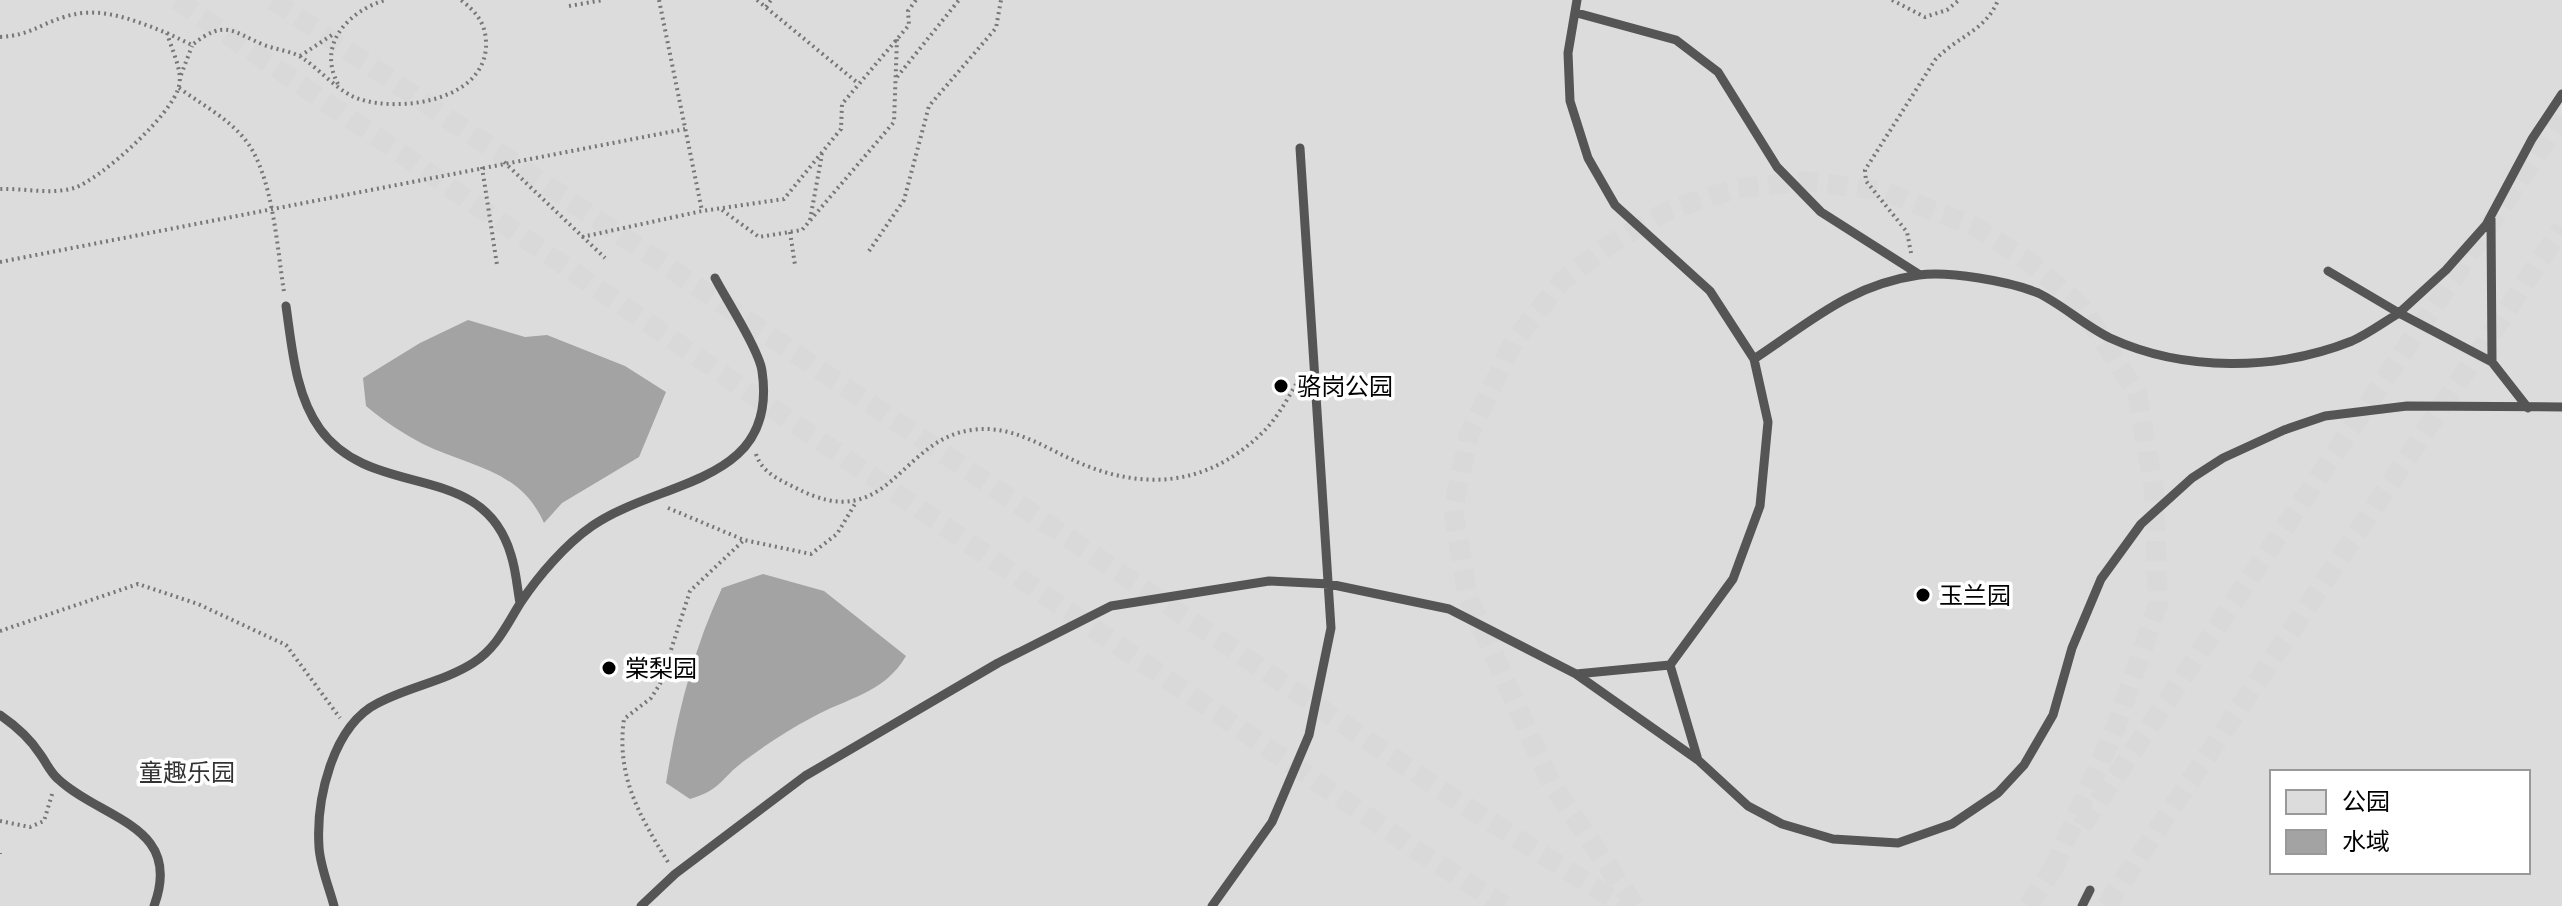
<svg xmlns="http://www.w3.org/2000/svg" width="2562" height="906" font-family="'PT Sans Narrow','Noto Sans SC',sans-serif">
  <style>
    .green { fill: #dcdcdc; fill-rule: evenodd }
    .water { fill: #a3a3a3 }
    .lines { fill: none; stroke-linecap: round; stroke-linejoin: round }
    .primary-tunnel { stroke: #d9d9d9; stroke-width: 20; stroke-dasharray: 20 10; stroke-linecap: butt }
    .path { stroke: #777; stroke-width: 4; stroke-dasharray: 2 4; stroke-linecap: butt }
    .lane { stroke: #555; stroke-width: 9 }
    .poi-dot { fill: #000; stroke: #fff; stroke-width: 3 }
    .labels { text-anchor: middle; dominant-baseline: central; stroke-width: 7; stroke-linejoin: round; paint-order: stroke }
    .poi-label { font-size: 24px; fill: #000; stroke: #fff; text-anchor: start }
    .park-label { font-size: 24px; fill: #333; stroke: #fff }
  </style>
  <rect width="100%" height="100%" fill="#fff"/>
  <path class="green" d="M0,0H2562V906H0ZM2272,772H2528V872H2272Z"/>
  <path class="water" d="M468,320L525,337L547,335L625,366L666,392L639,457L562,503L544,523C520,469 470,467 423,444C402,433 384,421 366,406L363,378L420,343Z
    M763,574L824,591L906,656C884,694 846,698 811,718C788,730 764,746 744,761C720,779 721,790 690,799L666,783C677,715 693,650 722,588Z"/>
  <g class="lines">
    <path class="primary-tunnel" d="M177,0L1418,851L1505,906
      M273,0L1453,798L1624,906
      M2082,826L2562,118
      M1635,906L1551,783L1468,597L1453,510L1469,435L1514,341L1562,281L1611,244L1667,211L1734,189L1807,181L1883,191L1976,227L2027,260L2080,305L2137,393L2154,491L2158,604L2116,727L2053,869
      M2028,906L2060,859
      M2106,906L2562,228"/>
    <path class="path" d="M659,0L702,211
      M757,0L859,84
      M1892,0L1925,17L1947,10L1959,0
      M569,6L603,0
      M766,7L771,0
      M167,33L192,45C225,19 231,31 264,45C277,50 293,51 304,59C321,71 340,93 359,99C402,113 489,100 486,41C485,22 475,11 461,0
      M0,37C31,35 38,25 64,17C100,5 133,20 167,33C171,48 183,71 179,86C173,114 101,179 74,188C50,195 24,188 0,189
      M300,56L332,35
      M181,75L192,46
      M897,77L959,0
      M338,84C317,45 347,12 385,0
      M179,88C201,104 226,117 243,137C273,171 277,248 284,292
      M504,162L605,258
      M482,167L497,265
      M722,210L759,237L802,230L894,122L897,39
      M810,220L822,154
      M790,232L795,265
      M582,237L702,211L784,199L841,129L842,104L909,25L908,11L916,0
      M869,251L904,200L929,106L996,28L1001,0
      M1911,253L1907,232L1866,181L1865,170L1935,60C1956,37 1986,31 1998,0
      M0,262L685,129
      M756,454C762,473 780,480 796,488C889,537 899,439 972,430C1010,424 1042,446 1075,461C1142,491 1206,487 1261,434C1277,419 1288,398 1299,379
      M668,508L744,540L811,554L837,534L855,504
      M0,631L138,584L198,604L286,645L340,718
      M0,821L30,827L44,821L53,791
      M0,853V854
      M668,862C639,815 616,776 624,719L651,698L660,684L690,591L744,540"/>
    <path class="lane" d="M1577,13L1676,40L1718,72L1777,167L1821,212L1920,275
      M2491,218L2492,362
      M286,306C292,347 295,394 320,429C373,502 483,458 511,555C516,570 517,587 520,603
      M1754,359C1809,323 1849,285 1919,275C1949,271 2009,281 2038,293C2063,305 2085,326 2110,338C2184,372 2277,371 2352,341C2368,334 2384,322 2399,313L2328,271
      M2528,408L2492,362L2399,313L2446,270L2486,225L2532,139L2562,94
      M1670,665L1698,760
      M1576,674L1670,665L1733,579L1760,506L1768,422L1754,359L1710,291L1615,205L1588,158L1570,101L1568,53L1577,0
      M0,715C16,726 29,737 40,754C46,762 50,772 58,779C102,820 184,825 154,906
      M334,906C329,887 320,866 319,847C316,800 332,726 378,703C408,687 445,681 473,663C497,648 507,624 521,602C539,575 566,544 592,526C660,479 779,485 762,371C759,350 726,299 715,278
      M641,906L675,874L805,776L998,663L1111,606L1269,581L1329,584L1449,609L1576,674L1698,760L1748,806L1782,824L1833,839L1898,843L1952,824L1998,793L2024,765L2053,715L2072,648L2101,579L2141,524L2192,478L2223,458L2284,430L2325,416L2407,406L2562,407
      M1212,906L1272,822L1309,735L1331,628L1300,148
      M2082,906L2090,890"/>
  </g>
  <g class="poi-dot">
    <circle cx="1281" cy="386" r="8"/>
    <circle cx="1923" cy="595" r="8"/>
    <circle cx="609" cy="668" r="8"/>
  </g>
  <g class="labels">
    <g class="poi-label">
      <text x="1297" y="386">骆岗公园</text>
      <text x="1939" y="595">玉兰园</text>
      <text x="625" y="668">棠梨园</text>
    </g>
    <g class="park-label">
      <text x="187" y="772">童趣乐园</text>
    </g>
  </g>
  <rect x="2270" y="770" width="260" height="104" fill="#ffffff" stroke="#999999" stroke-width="2"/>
  <rect x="2286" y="790" width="40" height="24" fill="#dcdcdc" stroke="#999999" stroke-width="2"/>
  <text x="2342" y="810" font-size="24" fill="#000000">公园</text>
  <rect x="2286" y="830" width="40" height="24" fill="#a3a3a3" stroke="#999999" stroke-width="2"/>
  <text x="2342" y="850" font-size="24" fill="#000000">水域</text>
</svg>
